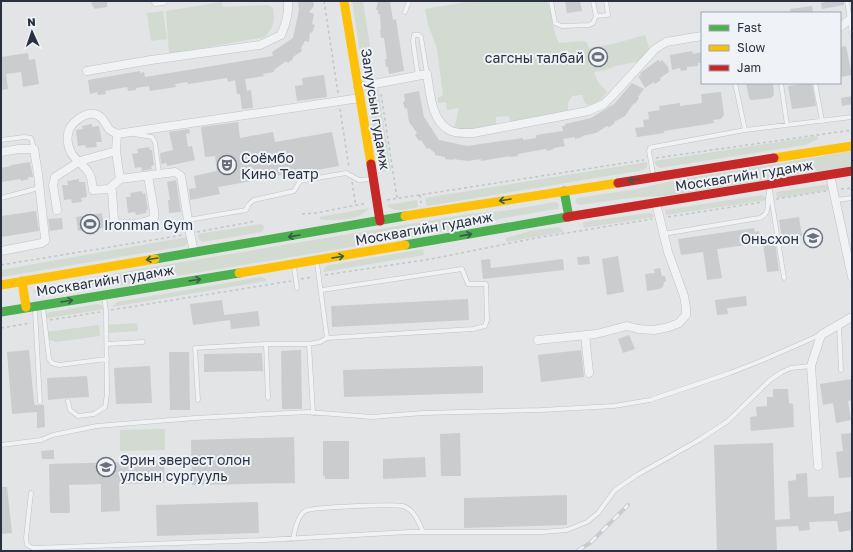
<svg xmlns="http://www.w3.org/2000/svg" width="853" height="552" font-family="'Golos Text',sans-serif">
  <style>
    .green { fill: #d2dad2 }
    .building { fill: #caccce }
    .lines { fill: none; stroke-linecap: round; stroke-linejoin: round }
    .lane-casing { stroke: #c0c2c4; stroke-width: 5 }
    .street-casing { stroke: #c0c2c4; stroke-width: 9 }
    .path { stroke: #c3c5ca; stroke-width: 1.5; stroke-dasharray: 3 3; stroke-linecap: butt }
    .lane { stroke: #f1f2f3; stroke-width: 4 }
    .street { stroke: #f1f2f3; stroke-width: 8 }
    .fast { stroke: #4caf50; stroke-width: 9 }
    .slow { stroke: #ffc107; stroke-width: 9 }
    .jam { stroke: #c62828; stroke-width: 9 }
    .rail-casing { stroke: #cacbce; stroke-width: 4 }
    .rail { stroke: #eff2f6; stroke-width: 2.5; stroke-dasharray: 8; stroke-linecap: butt }
    .oneway { stroke: #355c45 }
    .labels { text-anchor: middle; dominant-baseline: central; stroke-width: 4; stroke-linejoin: round; paint-order: stroke }
    .poi-label { font-size: 14px; fill: #29303f; stroke: #eff2f6; text-anchor: start }
    .street-label { font-size: 14px; fill: #29303f; stroke: #eff2f6 }
  </style>
  <rect width="100%" height="100%" fill="#e2e4e6"/>
  <path class="green" d="M352,1H363L375,79L369,80L364,78Z
    M474,1H547C552,15 552,29 559,43L584,41L587,43L589,48L613,44L645,35L649,47L648,55L641,61L615,66L606,70L594,72L598,82L607,92L601,99L591,107L585,103L582,95L572,96L568,103V112L555,113L552,121L511,126L509,116L496,117V127L454,130L459,108L447,110L446,102L438,103V98L443,95L437,49L428,24L425,9Z
    M221,2L223,7L268,5L273,8C275,22 274,26 265,37L169,54L166,11Z
    M163,11L167,39L151,41L147,13Z
    M378,89L391,170L380,172L367,94L369,90Z
    M817,136L818,139L805,145L660,168L656,165L654,161Z
    M852,151V166L666,196L638,197L579,205L575,202L577,198L637,189L677,180Z
    M647,162V167L644,170L427,206L425,198Z
    M829,184L830,190L777,198L776,192Z
    M762,195L764,196L767,200L666,215L665,210Z
    M417,200L418,207C408,209 394,214 387,205Z
    M555,202L558,203L559,205L558,209H556L504,218L471,227L123,285L81,288L37,295L34,292L35,289L39,288L135,270L469,214L503,211Z
    M369,208C360,221 334,221 320,219V217Z
    M649,213L653,214L654,217L584,228L583,222Z
    M260,224L263,225L264,228L262,232L203,242L199,240L198,234Z
    M558,227L562,229L563,232L506,242V238L530,231Z
    M187,237L188,242L185,246L1,277V270Z
    M423,249L424,255L323,272L326,266L330,265Z
    M261,277L266,279V281L112,307L117,302Z
    M98,304L103,306L104,309L44,319V314L46,313Z
    M137,323L138,331L108,333L106,325Z
    M99,325L100,336L56,342L47,339L46,332Z
    M165,429V450L120,451V430Z"/>
  <path class="building" d="M93,1H107V7L95,9L91,3L94,2Z
    M298,1H313L314,6L309,12L314,14L312,24L315,25L312,33L310,32L309,42L305,41L301,48L302,51L293,57V59L288,63L286,61L274,70V72L263,74L264,76L245,79L247,91L251,90L253,108L242,109L240,94H237L235,80L228,82L227,78L188,84L187,82L175,84L176,87L150,91L149,86L136,88V90L128,91L127,87L105,91L106,94L98,95L97,92L90,94L88,80L140,71V73L144,72L145,77L273,56L272,52L293,38L299,10Z
    M378,1H390L393,20L396,19L404,71L389,74L388,67H386L385,59H387L384,38H381L380,30H381L380,14H378V10H376Z
    M565,1H580L582,11L567,13Z
    M830,1H844V5L822,9L821,3Z
    M812,6L813,13H791L790,9Z
    M846,46L852,75L840,77V47Z
    M692,51L693,54L702,52V63H698V66L687,67V70L681,71L680,68L672,70L670,55Z
    M28,53L29,60L35,59L39,84L23,87L21,72L6,74L8,89L1,90V57Z
    M658,60L660,62L662,60L668,67L669,72L660,78L661,80L655,84L654,82L645,88L638,76L641,75L640,73L643,71Z
    M324,75L327,97L297,101L295,86L303,85L302,78Z
    M632,83L644,89L638,97L639,98L635,104L634,103L625,116L614,122L615,123L609,127L607,126L596,133L582,136V137L575,139V137L563,139L565,146L554,148V149L547,151L546,149L518,154V156L510,157V156L481,161V159L468,161L453,159V160L445,159V157L435,155V153L429,148L427,149L421,140L419,141L415,135L417,133L409,122L407,108L405,109L403,102L405,101L404,94L419,91L424,117L439,140L467,146L523,138V140L536,138V135L563,131L562,126H565V124L591,118L614,104Z
    M746,83H773L774,95L771,98L751,100L749,98Z
    M812,83L816,106L792,109L788,86Z
    M721,92L724,115L721,119L713,120L714,123L664,131V133L637,137L635,128L644,127L643,120L649,119L648,112L660,110L659,106L680,103V106L702,103L701,94Z
    M852,96V104L842,106L841,98Z
    M238,122L240,138L273,132L275,142L332,132L339,166L283,176V175L258,178V180L218,187L220,194L190,200L189,189L196,188L194,176L217,171L215,156L205,157L201,127Z
    M92,124V127L99,126L102,142H96L97,147L86,148L85,145L78,146L76,130L83,129L82,126Z
    M189,129L190,133L186,134L188,147L192,146L195,160L167,166V163L161,164L160,153L173,150L169,132Z
    M149,147L150,150H152L154,165L151,166L152,169L142,171L141,167L135,168L132,154L138,153L137,149Z
    M30,162L33,177H28L29,179L21,181V179L1,182V168L11,166V165Z
    M79,179V182H85L87,197L81,198L82,202L72,203L71,199L64,200L62,185H68L67,181Z
    M176,180L181,212L169,213L168,200H170L167,182Z
    M142,191L143,194L145,193L148,210H146V213L136,215L135,212L128,213L126,197H131L130,193Z
    M36,211L39,231L1,237V216Z
    M102,213L104,228L78,231L76,217Z
    M799,217L802,236L782,239L779,220Z
    M62,218L63,229L50,231L48,219Z
    M754,228L755,232L759,231L761,243L717,249L722,278L707,280L703,252L681,255L678,239Z
    M775,242L779,271L767,272L763,243Z
    M589,256L590,264L578,265L577,257Z
    M618,256L624,292L607,295L602,259Z
    M490,259L491,268L563,259L564,270L483,279L481,260Z
    M660,268L662,276H665L666,281L664,282L663,287L659,289L647,291L645,274L655,273L654,269Z
    M746,296L747,306L727,308L728,314L717,315L715,300Z
    M468,299L469,320L332,327L331,306Z
    M222,300L224,315L258,311L260,326L231,329L230,320L193,325L190,304Z
    M629,335L635,349L623,353L618,339Z
    M29,350L34,402L35,405H44L45,427L37,428V412L12,414L7,352Z
    M301,350L302,409H282L281,351Z
    M581,350L584,377L541,382L538,355Z
    M169,352H189L190,410H170Z
    M262,353L263,371L204,372V354Z
    M150,366L152,403L116,404L114,368Z
    M483,366V393L344,397L343,370Z
    M87,376L89,397L68,398L48,400L47,378Z
    M852,379V400L848,401L851,420L836,423L833,403L823,405L820,384Z
    M773,389H788L789,403L793,404L794,427L751,431L750,417L757,416L756,407L767,406V397H773Z
    M460,433L461,476H441L440,434Z
    M852,433V477L839,478L836,452L843,451L841,434Z
    M294,437L295,483L192,485L191,440Z
    M323,441H349V479H325V476H323Z
    M773,443L775,520L790,519L788,481L796,480V474L807,473L808,497L834,496V514L852,511V530L839,532L837,521L809,522L810,530L799,531L798,526L776,527L777,551H717L714,445Z
    M54,450V459H42L41,451Z
    M425,457L426,477L383,479V459Z
    M164,461L165,483L119,484L120,511L101,512V484L69,485L70,513H50L49,464Z
    M1,487H7L12,533L1,534Z
    M567,495V525L464,528V498Z
    M258,502L259,533L157,536L156,505Z"/>
  <g class="lines">
    <defs>
      <path id="lane" d="M551,1L555,23L562,26L589,25L593,23L596,16L593,1
        M847,1L852,34
        M405,12L409,1
        M596,16L608,15L606,1
        M418,76L413,41L414,35H419L421,37L427,74
        M735,83L745,130
        M781,83L787,125
        M815,83L822,121
        M134,134L152,137L155,142L159,174
        M1,140L24,137L31,138L34,149
        M653,174L649,151L650,148L653,147L745,130L852,117
        M770,190L784,278
        M1,198L39,188
        M836,200L852,198
        M188,220L246,210L249,204L254,200L294,191L300,181L346,173L359,180L372,179
        M663,234L759,218C773,213 765,200 770,188
        M317,263L327,338
        M294,267L297,288
        M43,308L49,359L52,363L59,365L107,359
        M35,310L40,402
        M839,325L841,370
        M107,344L143,342
        M266,344L268,398
        M198,400L195,348L266,344H309
        M68,401L70,410L78,416L94,414L105,407L107,394L106,311L104,297
        M313,413L309,344L320,342L327,338L473,329L485,326L487,320L486,284H468L462,269L322,290
        M1,445L41,440L53,435L97,426L195,418L308,412L372,417L423,413L541,410L614,406L650,400L730,373L763,360L820,335
        M31,493L26,538L27,545L33,548L265,540L409,532H542L567,530L587,522L598,513L615,490L637,475L699,440L728,421L770,380L782,372L791,368L811,366
        M293,539C295,530 297,517 305,511C311,507 393,504 403,506C414,509 419,523 423,532"/>
      <path id="street" d="M156,2L163,1
        M840,27L852,18
        M87,71L151,60L260,45L281,35C286,24 289,13 288,1
        M358,87L427,74C430,92 431,120 449,130C456,134 465,133 473,133L588,111L604,104L612,96L655,49L666,42L702,36
        M1,152L19,149H34L38,174L45,238V241L42,243L1,251
        M830,175L852,277
        M148,176L154,211V218C144,224 128,225 117,224L114,220L112,191L109,189L93,190C92,185 92,179 90,175C86,166 77,162 72,154C65,142 66,128 77,120C81,117 88,113 94,114C102,115 105,123 109,129C111,131 114,132 117,134L360,98
        M120,179L175,172L181,176L190,233L194,252
        M109,189L120,179L116,151
        M57,210L53,185L55,177L80,161L116,151L117,134
        M585,335L589,373
        M538,340L596,334L627,326L638,329L654,330L669,327L679,323L686,315V308L684,296L668,252L656,203
        M818,466L811,366L821,335L852,317"/>
    </defs>
    <use href="#lane" class="lane-casing"/>
    <use href="#street" class="street-casing"/>
    <path class="path" d="M324,1L338,93
      M381,94L397,198
      M340,109L349,168
      M656,158L852,130
      M352,182L356,206
      M841,189L852,188
      M420,195L421,203
      M776,199L826,191
      M387,200L644,160
      M302,214L316,213L367,203
      M668,217L763,202
      M197,232L256,221
      M1,265L183,235
      M325,275L431,259L536,238L652,219
      M301,279L313,277
      M111,310L291,281
      M50,320L100,312
      M1,328L31,323"/>
    <use href="#lane" class="lane"/>
    <use href="#street" class="street"/>
    <path class="fast" d="M564,191L569,217
      M405,245L567,217
      M155,259L405,216
      M1,312L239,273"/>
    <path class="slow" d="M344,1L371,164
      M774,158L852,146
      M405,216L618,183
      M239,273L405,245
      M22,281L26,307
      M1,285L155,259"/>
    <path class="jam" d="M371,164L380,221
      M618,183L774,158
      M567,217L852,171"/>
    <defs>
      <path id="rail" d="M577,551L590,543L628,505"/>
    </defs>
    <use href="#rail" class="rail-casing"/>
    <use href="#rail" class="rail"/>
  </g>
  <defs><path id="oneway-shaft" d="M-6 0H5M1.5-3L5.5 0L1.5 3" fill="none" stroke-width="1.6" stroke-linecap="round" stroke-linejoin="round"/></defs>
  <g class="oneway">
    <use href="#oneway-shaft" transform="translate(634 180) rotate(171)"/>
    <use href="#oneway-shaft" transform="translate(505 200) rotate(171)"/>
    <use href="#oneway-shaft" transform="translate(466 235) rotate(-10)"/>
    <use href="#oneway-shaft" transform="translate(294 236) rotate(170)"/>
    <use href="#oneway-shaft" transform="translate(338 257) rotate(-9)"/>
    <use href="#oneway-shaft" transform="translate(152 259) rotate(171)"/>
    <use href="#oneway-shaft" transform="translate(195 280) rotate(-9)"/>
    <use href="#oneway-shaft" transform="translate(67 301) rotate(-9)"/>
  </g>
  <defs>
    <symbol id="stadium-ring" viewBox="-11 -11 22 22"><circle r="9.5" fill="#eff2f6" stroke="#6a6f79" stroke-width="1.5"/><path d="M0-5a6.5 5 0 1 0 0 10a6.5 5 0 1 0 0-10ZM-3.5-1.8h7v3.6h-7Z" fill="#6a6f79"/></symbol>
    <symbol id="theatre-ring" viewBox="-11 -11 22 22"><circle r="9.5" fill="#eff2f6" stroke="#6a6f79" stroke-width="1.5"/><path d="M-5-5.5Q0-4 5-5.5V0Q5 5 0 6Q-5 5-5 0ZM-3.3-2.5H-1v1.5H-3.3ZM1-2.5H3.3v1.5H1ZM-2.8 1Q0 5.5 2.8 1Z" fill="#6a6f79"/></symbol>
    <symbol id="school-ring" viewBox="-11 -11 22 22"><circle r="9.5" fill="#eff2f6" stroke="#6a6f79" stroke-width="1.5"/><path d="M0-5L7-2L0 1L-7-2ZM-4 1L0 2.5L4 1V4Q0 6-4 4Z" fill="#6a6f79"/></symbol>
  </defs>
  <g fill-rule="evenodd">
    <use href="#stadium-ring" x="587" y="46" width="22" height="22"/>
    <use href="#theatre-ring" x="216" y="154" width="22" height="22"/>
    <use href="#stadium-ring" x="79" y="213" width="22" height="22"/>
    <use href="#school-ring" x="802" y="227" width="22" height="22"/>
    <use href="#school-ring" x="95" y="456" width="22" height="22"/>
  </g>
  <g class="labels">
    <g class="poi-label">
      <text x="584" y="57" text-anchor="end">сагсны талбай</text>
      <text x="241" y="157">Соёмбо<tspan x="241" dy="16">Кино Театр</tspan></text>
      <text x="104" y="224">Ironman Gym</text>
      <text x="799" y="238" text-anchor="end">Оньсхон</text>
      <text x="120" y="459">Эрин эверест олон<tspan x="120" dy="16">улсын сургууль</tspan></text>
    </g>
    <g class="street-label">
      <text transform="translate(376 109) rotate(81)">Залуусын гудамж</text>
      <text transform="translate(744 175) rotate(-9)">Москвагийн гудамж</text>
      <text transform="translate(424 228) rotate(-10)">Москвагийн гудамж</text>
      <text transform="translate(105 280) rotate(-9)">Москвагийн гудамж</text>
    </g>
  </g>
  <rect width="853" height="552" fill="none" stroke="#29303f" stroke-width="4"/>
  <rect x="701" y="12" width="140" height="72" fill="#eff2f6" stroke="#a0a4ad"/>
  <rect x="709" y="25" width="20" height="6" fill="#4caf50" stroke="#a0a4ad"/>
  <text x="737" y="32" font-size="12" fill="#29303f">Fast</text>
  <rect x="709" y="45" width="20" height="6" fill="#ffc107" stroke="#a0a4ad"/>
  <text x="737" y="52" font-size="12" fill="#29303f">Slow</text>
  <rect x="709" y="65" width="20" height="6" fill="#c62828" stroke="#a0a4ad"/>
  <text x="737" y="72" font-size="12" fill="#29303f">Jam</text>
  <g transform="translate(32 32) rotate(357)" stroke="#eff2f6" stroke-width="3" paint-order="stroke">
  <path d="M0-3L7 15L0 10L-7 15Z" fill="#29303f"/>
  <text y="-6" font-size="11" font-weight="bold" text-anchor="middle" fill="#29303f">N</text>
  </g>
</svg>
